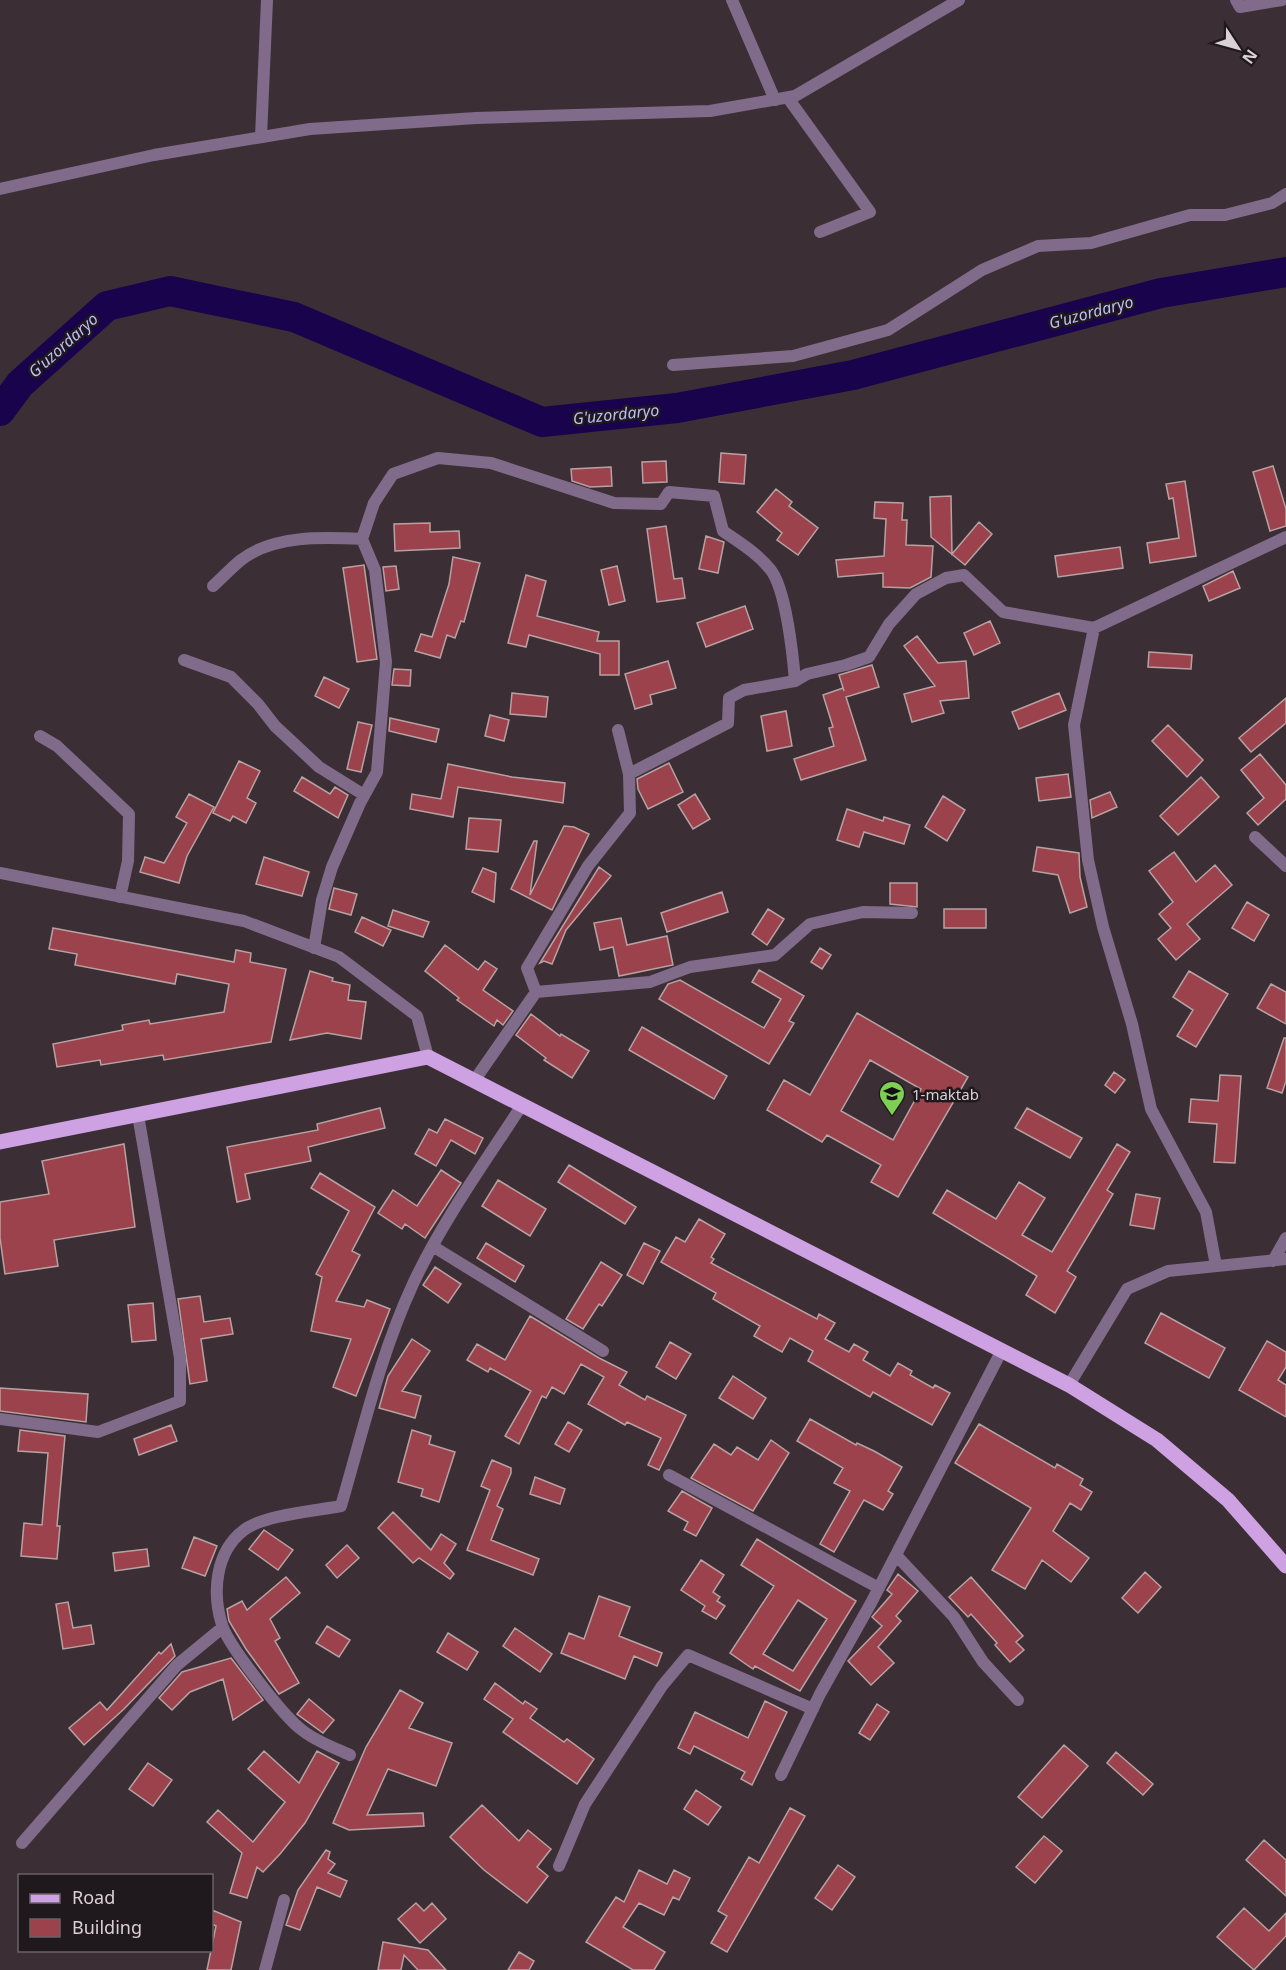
<svg xmlns="http://www.w3.org/2000/svg" width="1286" height="1970" font-family="'Noto Sans',sans-serif">
  <style>
    .lines { fill: none; stroke-linecap: round; stroke-linejoin: round }
    .river { stroke: #18034c; stroke-width: 30 }
    .building { fill: #9b424d; stroke: #b7a2a3; stroke-width: 1.5; fill-rule: evenodd }
    .minor { stroke: #806b8a; stroke-width: 12 }
    .tertiary { stroke: #806b8a; stroke-width: 12 }
    .primary { stroke: #cda1e2; stroke-width: 15 }
    .labels { text-anchor: middle; dominant-baseline: central; stroke-width: 5; stroke-linejoin: round; paint-order: stroke }
    .poi-label { font-size: 15px; fill: #dad0d5; stroke: #1f181c; text-anchor: start }
    .water-label { font-size: 16px; font-style: italic; fill: #bebeff; stroke: #1f181c }
  </style>
  <rect width="100%" height="100%" fill="#3c2e35"/>
  <g class="lines">
    <path class="river" d="M0,411L20,384L107,306L170,291L294,317L542,422L677,408L853,375L1161,293L1286,272"/>
  </g>
  <path class="building" d="M721,453L746,455L744,484L719,482Z
    M666,461L667,482L643,483L642,462Z
    M1273,466L1286,509V526L1270,531L1253,472Z
    M611,467L612,486L590,487L572,481L571,469Z
    M1185,481L1196,556L1150,563L1147,543L1179,538L1173,498L1169,499L1166,484Z
    M776,489L792,502L789,506L818,528L798,555L777,540L782,533L757,512Z
    M951,496L952,554L979,522L992,534L965,565L931,537L930,497Z
    M875,502L903,503L902,520H907L906,545L933,546L931,577L910,588L883,587V573L838,577L836,560L884,556L886,519L874,518Z
    M430,523V532L459,531L460,548L395,551L394,524Z
    M666,526L674,579L682,578L685,598L657,602L647,529Z
    M706,536L724,542L718,573L699,569Z
    M1120,547L1123,568L1058,577L1055,556Z
    M453,557L480,563L464,622L461,621L455,638L447,635L440,658L415,651L421,634L432,637L449,584Z
    M364,565L377,659L357,662L343,568Z
    M396,566L399,589L386,591L383,567Z
    M617,566L625,601L609,605L601,570Z
    M1233,571L1240,588L1209,601L1203,586Z
    M526,575L546,581L537,616L599,632L597,641H619V675H600V654L529,635L526,647L508,643Z
    M745,606L753,629L706,647L697,623Z
    M990,621L1000,643L974,655L964,633Z
    M917,636L938,663L966,661L969,698L940,701L944,713L912,722L904,694L935,686L904,646Z
    M1149,652L1192,655L1191,669L1148,667Z
    M668,661L676,688L650,695L652,704L635,709L625,674Z
    M872,665L879,687L846,697L866,760L801,780L794,759L834,746L829,728L833,727L823,695L843,688L844,691L839,675Z
    M394,669L411,670L410,686L392,685Z
    M324,677L349,689L339,708L315,696Z
    M512,693L548,697L546,717L510,714Z
    M1059,693L1066,710L1019,729L1012,712Z
    M1286,698V723L1251,752L1239,738Z
    M786,711L792,746L767,751L761,716Z
    M490,715L509,720L504,741L485,736Z
    M390,718L439,729L436,742L389,731Z
    M358,722L372,725L361,772L347,769Z
    M1168,725L1203,760L1187,777L1152,741Z
    M1260,754L1286,785V799L1258,825L1247,813L1264,798L1241,770Z
    M239,761L260,771L247,798L256,803L246,823L233,816L230,821L213,813Z
    M669,763L683,792L648,809L638,789L637,779Z
    M448,764L512,777L565,783L563,803L458,787L453,817L410,809L412,794L441,799Z
    M1068,774L1071,797L1039,801L1036,778Z
    M302,777L330,794L335,787L348,795L338,818L294,791Z
    M1201,777L1219,797L1178,835L1160,816Z
    M1110,792L1117,807L1092,818L1090,800Z
    M189,794L214,807L187,856L179,883L140,872L145,857L164,863L187,823L176,817Z
    M695,794L710,819L693,829L678,805Z
    M943,796L965,810L947,841L925,827Z
    M847,809L883,821L884,817L910,825L904,844L864,832L859,847L837,840Z
    M469,818L501,820L498,852L466,849Z
    M564,826L574,827L589,834L552,910L511,889L534,841H537L530,895Z
    M1037,847L1079,853L1080,877L1087,907L1070,913L1058,875L1033,871Z
    M1174,852L1196,882L1215,865L1232,885L1187,924L1200,939L1176,960L1158,939L1171,928L1159,914L1173,902L1149,871Z
    M264,857L309,872L302,896L256,884Z
    M599,867L611,876L566,930L552,964L544,961L540,963Z
    M483,868L496,873L494,902L472,892Z
    M890,883H917V907L890,904Z
    M334,888L357,894L351,915L329,909Z
    M722,892L728,912L667,932L661,913Z
    M1247,902L1269,915L1254,941L1232,928Z
    M768,909L784,919L767,945L752,934Z
    M944,909H986V928H944Z
    M393,910L429,922L423,937L388,926Z
    M362,917L391,930L383,946L355,932Z
    M621,918L627,945L667,936L673,965L619,976L613,947L600,950L594,923Z
    M53,928L234,962L236,950L251,953L250,962L286,969L271,1042L164,1060L163,1055L101,1065L100,1060L57,1067L53,1044L123,1030L122,1025L149,1020L150,1024L224,1012L229,984L177,974L175,984L75,965L77,954L49,949Z
    M445,945L478,970L485,961L497,969L483,990L513,1011L503,1025L497,1020L494,1026L457,1000L459,998L425,971Z
    M820,948L831,955L822,969L811,962Z
    M759,970L804,996L789,1021L794,1023L769,1064L659,999L668,984L680,980L764,1028L781,999L752,982Z
    M310,971L333,978L332,981L350,985L348,1000L366,1002L361,1039L327,1033L290,1040Z
    M1189,971L1228,994L1196,1047L1177,1036L1193,1010L1173,997Z
    M1271,984L1286,992V1024L1257,1008Z
    M857,1013L968,1077L898,1197L871,1182L881,1165L827,1135L822,1142L767,1110L784,1080L810,1095ZM870,1060L921,1089L893,1140L841,1111Z
    M531,1014L560,1036L561,1034L589,1051L572,1078L544,1060L546,1058L516,1035Z
    M642,1027L727,1076L714,1099L629,1050Z
    M1284,1038H1286V1081L1282,1093L1267,1088Z
    M1114,1072L1125,1080L1115,1093L1105,1085Z
    M1220,1075L1241,1076L1235,1163L1214,1162L1217,1124L1189,1122L1191,1099L1218,1101Z
    M380,1108L385,1128L308,1147L311,1161L245,1174L250,1199L237,1202L227,1147L318,1130L317,1124Z
    M1027,1108L1082,1138L1070,1158L1015,1128Z
    M445,1119L483,1138L475,1154L451,1140L436,1166L415,1154L429,1129L437,1133Z
    M124,1144L135,1227L54,1240L58,1266L5,1274L0,1238V1202L49,1194L42,1161Z
    M1117,1144L1130,1152L1107,1190L1113,1194L1067,1271L1076,1277L1055,1313L1026,1295L1037,1276L933,1213L947,1190L996,1219L1019,1182L1045,1198L1022,1235L1052,1252Z
    M569,1165L636,1207L625,1224L558,1182Z
    M441,1170L461,1183L425,1238L405,1224L402,1229L378,1213L393,1190L417,1206Z
    M320,1173L375,1207L352,1251L360,1255L336,1301L364,1307L367,1300L390,1309L356,1396L333,1387L351,1339L311,1331L322,1277L316,1274L349,1211L311,1188Z
    M498,1180L546,1209L530,1236L482,1206Z
    M1136,1194L1160,1198L1154,1229L1130,1225Z
    M699,1219L725,1234L711,1257L714,1259L711,1263L817,1319L819,1314L835,1323L825,1339L849,1352L854,1344L868,1352L863,1360L890,1376L898,1363L912,1371L910,1375L933,1388L935,1385L950,1393L932,1425L873,1392L870,1397L808,1361L813,1351L790,1338L782,1352L754,1336L760,1326L713,1299L716,1293L661,1262L676,1237L685,1242Z
    M486,1243L524,1266L515,1282L477,1258Z
    M644,1243L660,1251L643,1284L627,1275Z
    M601,1262L622,1275L602,1306L599,1304L583,1329L566,1319Z
    M435,1267L461,1284L448,1303L423,1285Z
    M200,1296L204,1322L230,1318L233,1334L201,1339L207,1381L190,1384L178,1299Z
    M153,1303L156,1340L132,1342L128,1305Z
    M1161,1313L1225,1348L1209,1378L1145,1343Z
    M530,1316L599,1358L627,1372L619,1385L645,1400L647,1396L686,1415L659,1470L648,1465L661,1438L627,1422L625,1425L588,1404L604,1377L581,1364L564,1394L552,1387L546,1398L542,1396L519,1444L505,1436L531,1391L490,1368L488,1372L467,1360L477,1344L505,1360Z
    M412,1339L430,1351L402,1391L421,1396L415,1418L379,1408L388,1376Z
    M1267,1341L1286,1352V1367L1278,1380L1286,1385V1417L1239,1390Z
    M670,1342L691,1354L676,1379L656,1367Z
    M733,1376L766,1398L753,1419L719,1398Z
    M0,1388L88,1394L86,1422L0,1411Z
    M810,1419L856,1445L857,1443L874,1451L902,1467L888,1491L893,1494L883,1510L864,1500L834,1552L820,1544L850,1491L834,1483L843,1468L797,1441Z
    M568,1422L582,1430L569,1452L555,1444Z
    M979,1424L1055,1468L1057,1464L1083,1479L1080,1485L1092,1492L1081,1510L1070,1503L1053,1531L1089,1558L1071,1582L1042,1560L1025,1589L992,1570L1031,1508L955,1463Z
    M171,1425L177,1441L139,1455L134,1439Z
    M20,1430L65,1436L57,1526H60L57,1559L21,1556L24,1523L42,1525L48,1453L18,1451Z
    M412,1430L431,1436L429,1444L455,1452L439,1502L421,1496L423,1489L398,1482Z
    M771,1440L789,1453L753,1511L691,1478L714,1444L731,1455L737,1447L758,1460Z
    M492,1460L511,1468V1473L497,1506L503,1509L491,1540L539,1559L533,1575L467,1550L490,1490L481,1486Z
    M535,1477L565,1489L560,1504L530,1494Z
    M682,1491L712,1508L696,1536L684,1530L688,1522L668,1511Z
    M393,1512L431,1550L441,1534L456,1544L444,1563L454,1574L450,1579L419,1558L413,1563L378,1528Z
    M264,1530L293,1550L278,1570L249,1549Z
    M194,1537L217,1546L205,1576L182,1568Z
    M757,1539L856,1601L800,1691L755,1666L753,1669L730,1653L774,1586L741,1565ZM798,1600L827,1619L793,1671L763,1654Z
    M347,1545L359,1558L337,1578L326,1565Z
    M147,1549L149,1566L115,1571L113,1553Z
    M701,1560L724,1575L713,1592L720,1597L717,1601L725,1606L716,1619L702,1611L705,1606L681,1590Z
    M1145,1572L1161,1587L1138,1613L1122,1598Z
    M898,1574L918,1591L896,1616L901,1621L878,1647L894,1663L871,1685L848,1661L882,1626L872,1617L892,1594L887,1590Z
    M286,1577L300,1593L270,1619L280,1638L275,1641L299,1683L279,1694L246,1649L229,1621L227,1609L242,1601L247,1610Z
    M971,1577L1023,1636L1016,1642L1024,1650L1010,1662L995,1645L997,1643L971,1614L968,1617L949,1597Z
    M599,1596L630,1607L619,1636L662,1653L657,1666L634,1656L625,1679L561,1653L569,1633L584,1639Z
    M68,1602L73,1628L91,1625L94,1644L63,1649L56,1604Z
    M327,1626L350,1640L339,1657L316,1643Z
    M515,1628L552,1654L540,1672L503,1646Z
    M448,1633L478,1652L467,1670L437,1652Z
    M171,1644L175,1656L124,1709L84,1745L69,1728L100,1702L107,1710L159,1652L161,1654Z
    M231,1658L263,1700L233,1720L223,1679L190,1692L172,1710L159,1698L182,1672Z
    M495,1683L523,1704L525,1701L537,1709L530,1718L564,1742L567,1739L594,1759L577,1784L503,1732L513,1719L484,1699Z
    M400,1690L423,1703L409,1728L452,1743L436,1786L388,1769L367,1815L423,1813L424,1826L349,1830L333,1823L366,1747Z
    M309,1699L334,1720L323,1733L297,1714Z
    M765,1701L787,1712L752,1785L741,1779L745,1772L694,1746L690,1754L678,1748L695,1712L748,1738Z
    M877,1704L889,1712L870,1740L859,1733Z
    M1064,1745L1088,1766L1042,1818L1018,1797Z
    M264,1751L299,1783L317,1751L339,1763L305,1823L280,1854L263,1872L257,1867L247,1898L230,1893L242,1853L207,1822L218,1810L253,1842L285,1802L248,1769Z
    M1116,1752L1153,1784L1143,1795L1107,1763Z
    M148,1763L172,1780L153,1806L129,1789Z
    M696,1790L721,1807L708,1825L684,1809Z
    M482,1805L519,1841L528,1830L551,1849L537,1867L548,1876L527,1903L484,1870L450,1837Z
    M790,1808L805,1816L727,1952L711,1943L727,1916L718,1911L749,1857L759,1863Z
    M1044,1836L1062,1851L1035,1883L1016,1867Z
    M1264,1840L1286,1860V1896L1246,1860Z
    M326,1850L330,1852L328,1859L335,1864L328,1873L347,1881L340,1897L317,1887L300,1930L286,1925L298,1890Z
    M838,1865L855,1877L832,1910L815,1898Z
    M639,1870L667,1884L674,1870L690,1878L679,1900L673,1897L664,1915L639,1903L623,1927L665,1952L654,1970H633L586,1942L616,1897L624,1902Z
    M416,1903L424,1911L432,1903L446,1919L420,1943L398,1919Z
    M1244,1908L1269,1931L1286,1913V1936L1254,1970L1217,1937Z
    M212,1910L241,1922L231,1970H207L216,1926L212,1924Z
    M383,1942L428,1950L446,1970H418L404,1955L401,1970H378Z
    M519,1952L534,1961L529,1970H508Z"/>
  <g class="lines">
    <path class="minor" d="M732,0L775,100
      M1236,0L1240,7L1282,0
      M788,98L870,212L820,232
      M261,137L267,0
      M673,365L793,356L888,330L982,270L1038,246L1091,243L1190,215H1225L1272,203L1286,194
      M362,539L374,503L393,474L438,458L491,463L614,503L661,504L669,492L714,496L723,531C740,543 757,553 770,569C786,588 793,656 795,681
      M213,586C222,578 231,568 241,560C273,535 323,537 362,539L375,570L386,662L377,772L360,803L332,867L322,900L314,948
      M184,660L231,677L258,704L275,726L319,767L364,795
      M40,736L57,746L129,814L128,861L120,897
      M629,774L728,723L729,698L744,690L795,681L807,674L846,665L869,657L889,624L916,594L946,578L964,575L1003,612L1094,628
      M1255,837L1286,866
      M536,992L650,982L690,967L775,955L810,924L863,912L912,913
      M474,1081L536,992L527,968L588,866L630,813L629,774L618,730
      M434,1247L603,1351
      M1273,1261L1286,1238
      M1216,1266L1206,1212L1151,1109L1132,1024L1103,927L1088,860L1074,725L1094,628L1286,537
      M1069,1385L1127,1289L1168,1271L1286,1259
      M0,1419L98,1432L180,1401V1358L138,1115
      M669,1475L879,1588
      M896,1555L954,1617L983,1662L1018,1700
      M350,1755C335,1748 315,1741 302,1730C284,1717 228,1645 222,1625C212,1593 215,1552 244,1530C264,1515 315,1511 341,1506C363,1431 380,1355 413,1284C441,1223 485,1162 522,1105
      M781,1775L820,1694L871,1603L1002,1350
      M22,1843L177,1665L222,1628
      M559,1866L585,1804L662,1686L688,1655L813,1709
      M265,1970L284,1900"/>
    <path class="tertiary" d="M0,189L154,155L310,129L476,118L710,111L795,96L959,0
      M0,873L244,921L339,957L417,1016L428,1057"/>
    <path class="primary" d="M0,1142L428,1057L1069,1385L1157,1440L1228,1500L1286,1566"/>
  </g>
  <defs>
    <symbol id="school-pin" viewBox="-11 -11 22 30"><path d="M0 17L-7.5 6A9.5 9.5 0 1 1 7.5 6Z" fill="#7fd052" stroke="#1f181c"/><path d="M0-5L7-2L0 1L-7-2ZM-4 1L0 2.5L4 1V4Q0 6-4 4Z" fill="#111"/></symbol>
  </defs>
  <g fill-rule="evenodd">
    <use href="#school-pin" x="877" y="1079" width="30" height="40"/>
  </g>
  <g class="labels">
    <g class="poi-label">
      <text x="912" y="1094">1-maktab</text>
    </g>
    <g class="water-label">
      <text transform="translate(1091 312) rotate(-15)">G'uzordaryo</text>
      <text transform="translate(63 345) rotate(-42)">G'uzordaryo</text>
      <text transform="translate(616 414) rotate(-6)">G'uzordaryo</text>
    </g>
  </g>
  <rect x="18" y="1874" width="195" height="78" fill="#1f181c" stroke="#6a6266" stroke-width="1.5"/>
  <rect x="30" y="1894" width="30" height="9" fill="#cda1e2" stroke="#6a6266" stroke-width="1.5"/>
  <text x="72" y="1904" font-size="18" fill="#dad0d5">Road</text>
  <rect x="30" y="1919" width="30" height="18" fill="#9b424d" stroke="#6a6266" stroke-width="1.5"/>
  <text x="72" y="1934" font-size="18" fill="#dad0d5">Building</text>
  <g transform="translate(1238 48) rotate(126)" stroke="#1f181c" stroke-width="4.5" paint-order="stroke">
  <path d="M0-4.5L10 22L0 15L-10 22Z" fill="#dad0d5"/>
  <text y="-9" font-size="16" font-weight="bold" text-anchor="middle" fill="#dad0d5">N</text>
  </g>
</svg>
